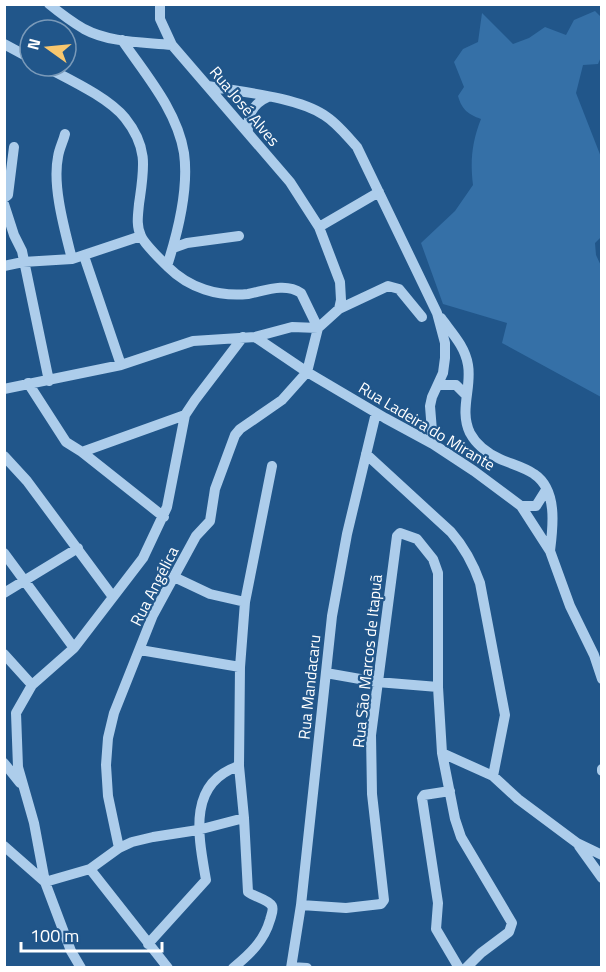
<svg xmlns="http://www.w3.org/2000/svg" width="606" height="972" font-family="'Titillium Web',sans-serif">
  <style>
    .green { fill: #3570a7 }
    .lines { fill: none; stroke-linecap: round; stroke-linejoin: round }
    .minor { stroke: #adcdeb; stroke-width: 10 }
    .labels { text-anchor: middle; dominant-baseline: central; stroke-width: 4.5; stroke-linejoin: round; paint-order: stroke }
    .street-label { font-size: 16px; fill: #fff; stroke: #21568a }
  </style>
  <rect width="100%" height="100%" fill="#21568a"/>
  <path class="green" d="M595,11L601,17V57L598,64L583,65L576,93L601,157V237L595,243L596,255L602,268L601,397L502,343L507,323L443,304L421,243L455,211L473,185C470,161 472,142 481,119C468,114 462,110 458,96L464,87L454,62L463,49L478,42L482,13L513,44L529,38L545,27L566,35L574,20Z"/>
  <g class="lines">
    <path class="minor" d="M49,4C60,13 72,22 84,29C110,43 143,42 172,45
      M160,4V19L172,45L290,182L319,227L340,282L341,300L339,309
      M122,40C145,74 177,110 184,153C189,189 178,232 167,266
      M4,44L30,58
      M44,66C68,79 108,97 125,118C149,148 144,169 139,204C138,215 136,226 141,236C145,245 161,260 168,267C189,288 218,297 248,294C264,291 285,282 301,293L318,328
      M208,86C241,92 297,97 324,115C337,123 347,136 357,147L437,313L445,343V358L443,373L432,397L430,406L433,444
      M248,133C247,116 252,104 268,97
      M65,134C63,142 59,149 58,157C52,186 65,231 72,259
      M4,198L8,195L14,147
      M4,204L14,235L22,251L49,381
      M319,227L379,192
      M173,248L187,243L239,236
      M84,256L121,365
      M4,266L23,262L72,259L141,236
      M441,318C451,332 465,346 468,365C472,388 459,410 470,433C477,446 487,453 500,459C511,464 524,467 534,474C558,490 553,527 550,551
      M255,337L292,327L318,328L339,309L388,286L399,289L422,317
      M28,383L66,442L82,452L164,517
      M439,385H456L465,394
      M4,389L121,365L193,341L255,337L307,372L385,418L433,444L474,471L521,506L550,551L570,606L594,655L602,679
      M82,452L185,415
      M366,454L451,532C465,548 473,563 480,583L505,715L493,776
      M4,456L27,481L113,597
      M521,506H536L546,490
      M4,553L74,648
      M174,577L210,594L245,602
      M4,593L78,548
      M140,650L240,667
      M4,654L32,685
      M326,673L377,682L438,687
      M442,753L493,776L518,799L577,843L602,855
      M4,763L20,783
      M602,769V771
      M450,791L424,795L422,798L438,903L436,929L459,968
      M4,846L45,882
      M579,846L602,878
      M119,848L108,796L106,765L108,738L114,713L153,615L196,536L210,521L215,489L235,435L240,429L282,400L307,372L318,328
      M90,869L168,968
      M45,882L90,869L119,848L132,842L153,837L198,830L244,818
      M301,905L346,908L381,904L384,900L372,794L371,735L397,536L400,533L417,539L433,559L438,573V687L442,753L455,819L461,837L512,923L509,932L481,953L466,968
      M148,944L206,880C199,839 186,783 239,766
      M291,967L307,968
      M81,968L71,951L45,882L34,823L18,767L16,713L32,685L74,648L143,558L167,507L185,415L195,400L243,337
      M233,968C250,954 264,941 270,920C271,916 274,910 272,906C268,899 254,897 248,892L244,818L239,766L240,667L245,602L272,466
      M291,968L301,905L332,616L347,534L376,413"/>
  </g>
  <g class="labels">
    <g class="street-label">
      <text transform="translate(245 106) rotate(50)">Rua José Alves</text>
      <text transform="translate(427 426) rotate(31)">Rua Ladeira do Mirante</text>
      <text transform="translate(154 586) rotate(-63)">Rua Angélica</text>
      <text transform="translate(367 661) rotate(-84)">Rua São Marcos de Itapuã</text>
      <text transform="translate(309 687) rotate(-84)">Rua Mandacaru</text>
    </g>
  </g>
  <rect width="606" height="972" fill="none" stroke="#ffffff" stroke-width="12"/>
  <g transform="translate(48 48) rotate(285)"><circle r="28" fill="#21568a" stroke="#7a9ab9" stroke-width="1.5"/>
  <path d="M0-4.5L10 22L0 15L-10 22Z" fill="#f8c76e"/>
  <text y="-9" font-size="16" font-weight="bold" text-anchor="middle" fill="#ffffff">N</text>
  </g>
  <path d="M21 942v9h141v-9" fill="none" stroke="#ffffff" stroke-width="3"/>
  <text x="30" y="942" font-size="18" fill="#ffffff" stroke="#21568a" stroke-width="4.5" paint-order="stroke">100 m</text>
</svg>
